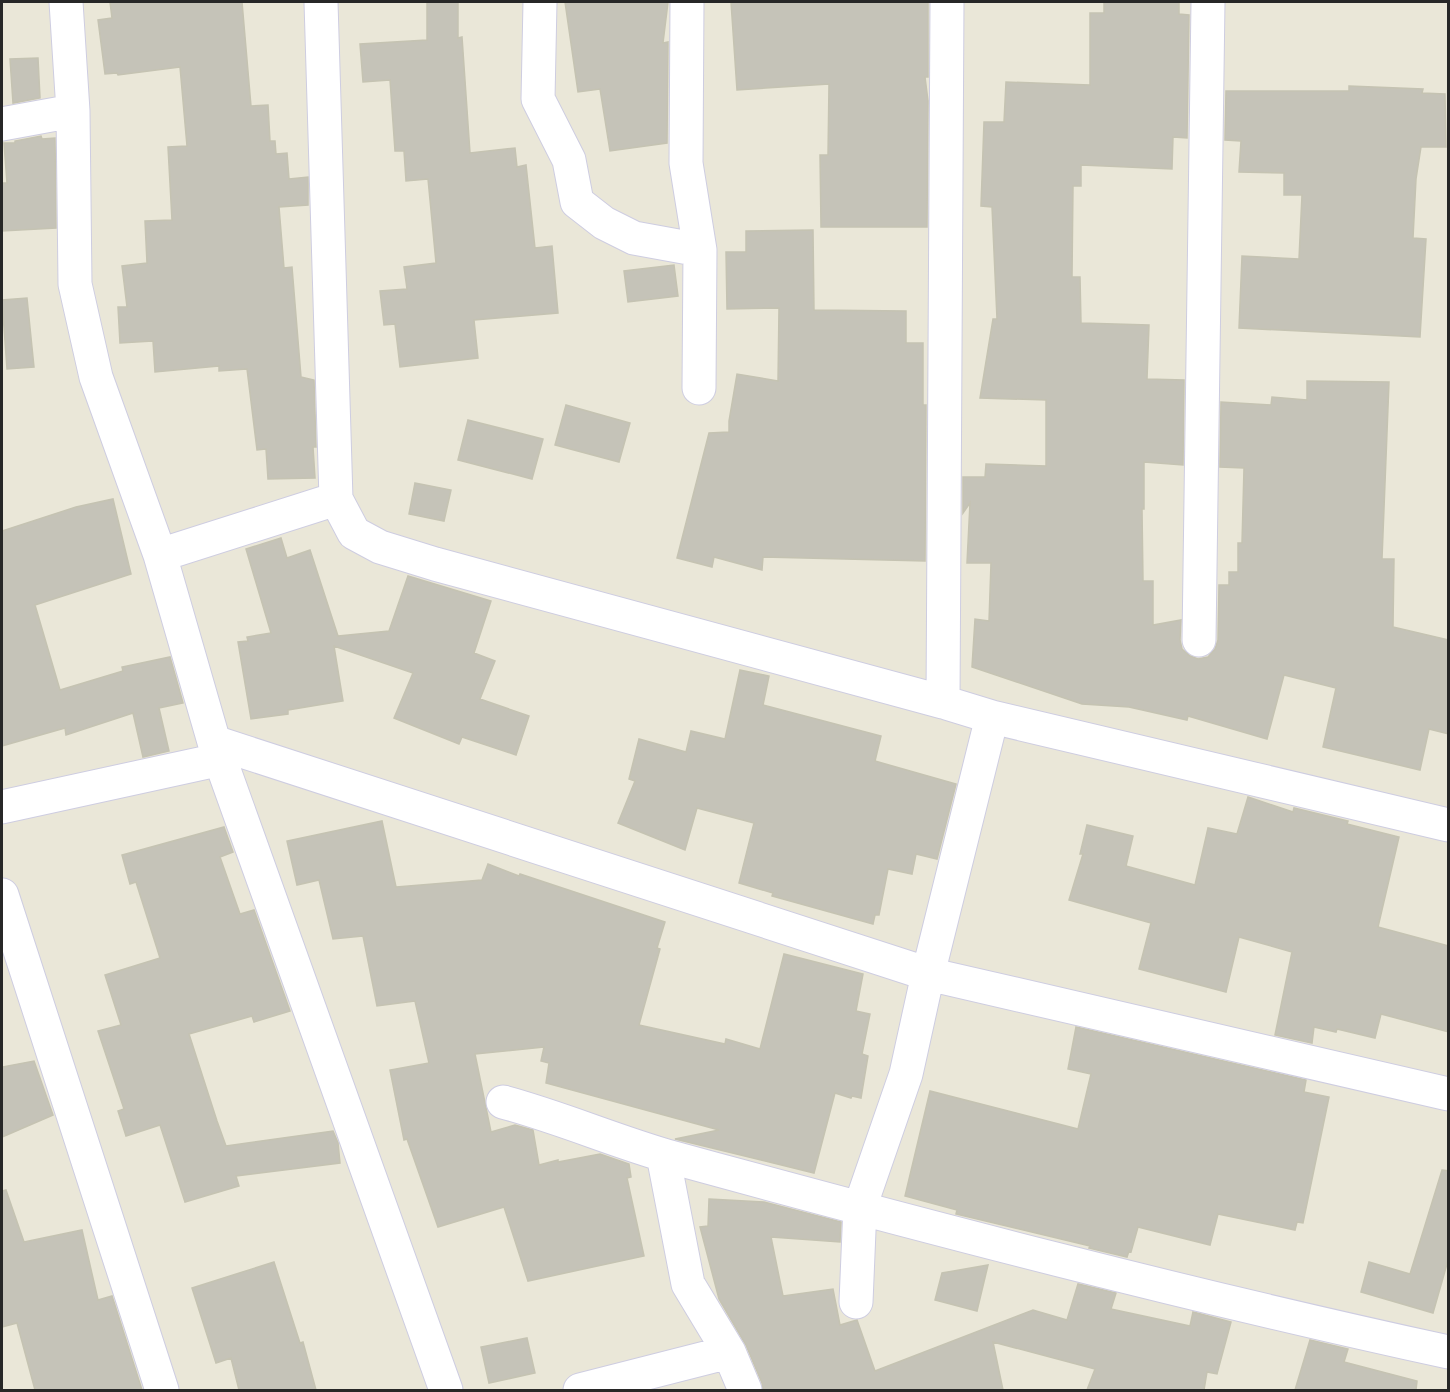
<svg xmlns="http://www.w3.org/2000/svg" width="1450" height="1392" font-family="'DejaVu Sans',sans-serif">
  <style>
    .building { fill: #c5c3b8; stroke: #c5c3b2; stroke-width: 1.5 }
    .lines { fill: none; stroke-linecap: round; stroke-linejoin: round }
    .minor-casing { stroke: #cecde1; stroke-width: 35 }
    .minor { stroke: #fff; stroke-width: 33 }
  </style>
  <rect width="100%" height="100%" fill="#eae7d8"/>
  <path class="building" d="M110,2H242L251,106L268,105L270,141H275L276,154L287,153L289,179L308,177V205L279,207L284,268L292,267L301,377L314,380L316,447H313L315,478L268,479L266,449L257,450L247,369L219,371V366L155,372L153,341L120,343L118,307H127L122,266L147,263L145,221L172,220L168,147L187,146L180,67L118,75L117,73L105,74L98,20L112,18Z
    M427,2H458V38L462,37L470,153L515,148L517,167L526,165L535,248L552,246L558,313L474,320L478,358L400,367L395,324L384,325L380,291L407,289L404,267L436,263L428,179L406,181L404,151H395L390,80L363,82L360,44L427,40Z
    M565,2H668L663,43L668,42L667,143L610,151L600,89L578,92Z
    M731,2H928V77H925L928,101L927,227H821L820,155H828L829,84L737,90Z
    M1104,2H1179V14L1189,15L1187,138L1173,137L1172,169L1081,165V186H1073L1072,277H1080L1081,323L1149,325L1147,379L1184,380L1183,465L1144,462V509H1142L1143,581H1153V625L1181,620L1180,640L1182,649L1190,656L1198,659L1208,657L1215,649L1218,640L1219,585H1229V572H1238V543H1242L1244,468L1220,467L1221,402L1271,405L1272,397L1307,400V381L1389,382L1382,559H1394L1393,627L1449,640V734L1429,729L1420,770L1323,747L1336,688L1284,675L1267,739L1188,716L1187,720L1129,707L1082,704L972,667L975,619L989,621L991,563H967L970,503L963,513V477H985L986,464L1046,466V400L980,398L993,319H997L992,207L981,206L984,122H1004L1006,82L1090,85V13H1104Z
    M38,58L40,98L13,103L10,59Z
    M1349,86L1423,89L1422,93L1445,94L1446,147H1421L1416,179L1413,238L1426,239L1420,337L1239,328L1242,256L1299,259L1302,195H1284V173L1239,172L1241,141L1225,140L1226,91H1349Z
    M41,136L42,139L55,138L56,228L2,231V183H7L4,143H15V141Z
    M813,230L814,310L906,311V343H923V405H926L925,561L763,557L762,570L714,557L712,567L677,558L709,433L729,432V421L737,374L778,381L779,308L727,309L726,252H746V231Z
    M674,265L678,296L628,302L624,271Z
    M27,298L34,367L7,369L2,300Z
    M566,405L630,423L619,462L555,445Z
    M468,420L543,439L532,479L458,460Z
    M415,483L451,490L444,521L409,514Z
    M113,499L131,574L35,605L60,690L123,671L122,667L170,657L183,703L159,708L169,751L143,757L133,713L66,735L65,728L2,746V531L76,507Z
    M281,538L287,558L310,550L338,636L389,631L408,576L491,601L474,653L495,661L480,699L529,716L516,755L462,737L459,744L394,718L413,673L334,646L343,701L288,710V714L251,719L238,642L248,641L247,637L271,633L246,549Z
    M740,670L769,676L763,705L881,736L875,761L956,784L937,859L916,854L912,874L888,869L879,915H875L873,924L772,896L773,893L739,883L754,823L697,808L685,850L618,823L635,781L629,779L639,739L686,752L691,731L725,739Z
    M1248,797L1293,812L1294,808L1348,821L1347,824L1399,837L1378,927L1449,946V1032L1381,1014L1375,1038L1337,1029L1336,1032L1314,1027L1312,1043L1275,1035L1292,952L1239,937L1226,992L1139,969L1151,923L1069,900L1083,854H1080L1087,825L1133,836L1126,866L1195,885L1208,828L1237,834Z
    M382,821L396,887L482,880L488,864L519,876L520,874L665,922L657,948L660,949L639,1025L725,1044L726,1039L760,1049L784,954L863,974L856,1011L870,1014L862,1054L868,1056L861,1098L852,1096L851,1098L835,1093L814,1173L675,1139L719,1130L546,1083L549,1063L541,1061L544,1047L475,1054L491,1132L515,1125L533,1130L539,1165L558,1160V1162L600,1154L629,1164L631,1177L627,1178L644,1256L528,1281L504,1207L438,1227L407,1139L404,1140L390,1070L429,1063L415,1001L377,1006L363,936L333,939L319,880L297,885L287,841Z
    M224,827L233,852L220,857L240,914L254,910L290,1011L254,1022L252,1016L189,1034L217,1121L226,1146L333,1131L338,1143L340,1163L236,1176L239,1186L185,1202L160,1125L126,1136L118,1111L124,1109L98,1031L121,1025L105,975L160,958L136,882L130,884L122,855Z
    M1076,1027L1306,1080L1304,1092L1329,1097L1303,1223L1297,1222L1295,1230L1218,1214L1210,1245L1138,1227L1131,1252L1129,1251L1127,1257L1089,1248L1090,1246L956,1214L957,1210L905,1196L930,1091L1078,1129L1091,1074L1068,1069Z
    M34,1061L53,1115L2,1137V1067Z
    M1442,1170L1449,1171V1257L1433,1313L1361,1292L1369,1262L1410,1274Z
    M6,1190L24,1242L82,1230L98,1300L112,1296L142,1390H35L17,1323L2,1327V1191Z
    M709,1199L764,1202L841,1222L840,1242L771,1237L783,1296L833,1289L840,1325L857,1320L875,1371L1033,1310L1067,1320L1078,1284L1116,1293L1111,1309L1190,1326L1193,1312L1231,1322L1217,1374L1207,1372L1204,1390H1087L1095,1369L993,1342L1003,1390H763L762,1383L746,1345L719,1299L700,1227L708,1226Z
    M274,1262L300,1343L303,1342L316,1390H239L231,1358L216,1363L192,1288Z
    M988,1265L977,1311L935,1300L942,1273Z
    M527,1338L535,1373L489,1383L481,1347Z
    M1310,1340L1348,1349L1344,1362L1417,1381L1416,1390H1295Z"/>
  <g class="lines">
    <defs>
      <path id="minor" d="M66,2L73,111L75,284L96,377L160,555L214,742L446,1390
        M321,2L336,499L354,533L380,547L435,564L943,702L992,717L1448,825
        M540,2L538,99L569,160L577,202L604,223L634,238L700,250
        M687,2L686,163L700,250L699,388
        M2,124L73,111
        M160,555L336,499
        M1199,640L1208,2
        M943,702L947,2
        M214,742L928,974L1448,1094
        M2,807L222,759
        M2,895L162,1390
        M503,1102C559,1117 612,1140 667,1156C926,1227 1186,1295 1448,1352
        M663,1155L688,1284L729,1352L745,1390
        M856,1302L860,1207L906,1074L928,974L992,717
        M580,1390L729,1352"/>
    </defs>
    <use href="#minor" class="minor-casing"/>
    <use href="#minor" class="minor"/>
  </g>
  <rect width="1450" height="1392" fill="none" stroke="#272727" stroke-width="6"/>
</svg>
